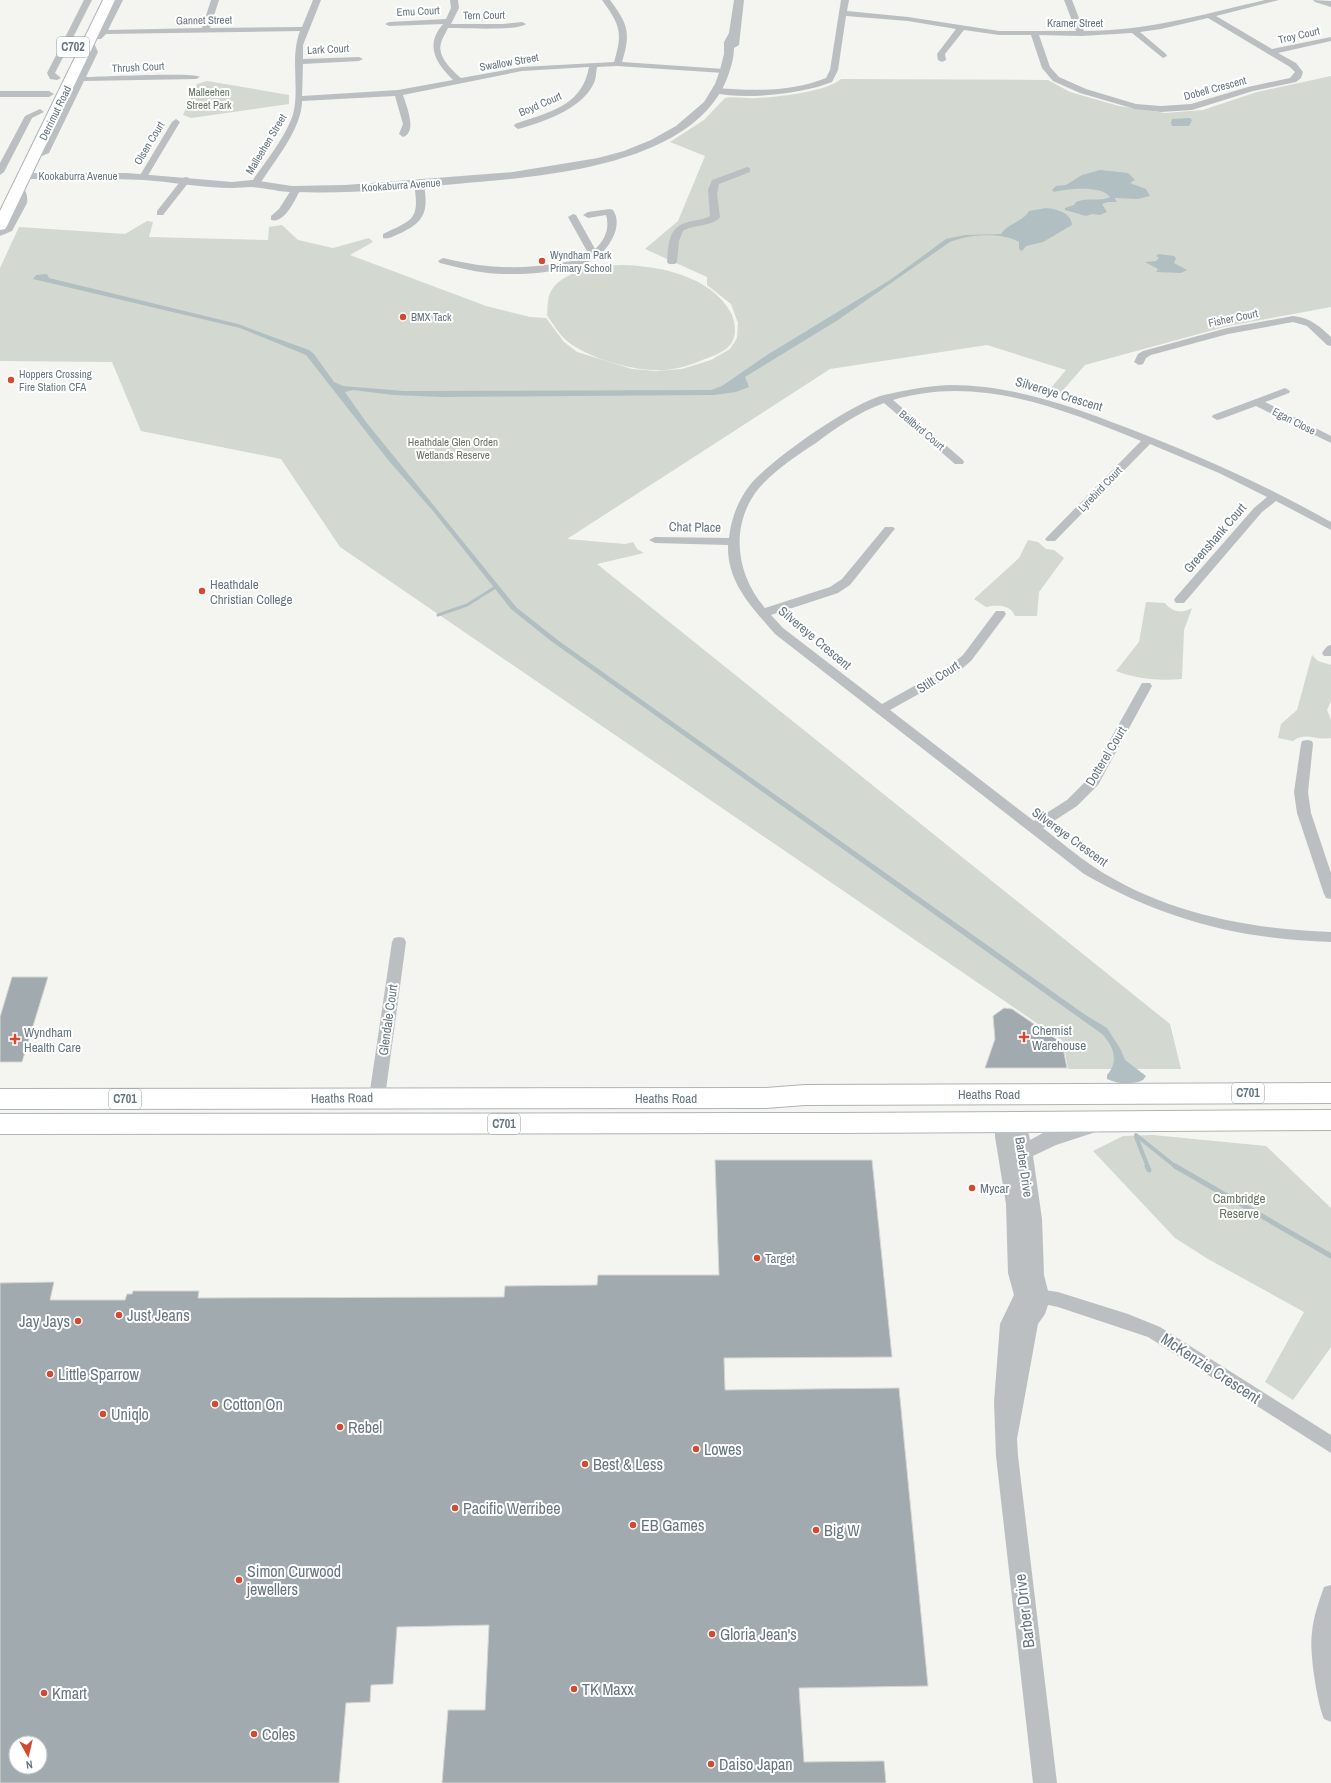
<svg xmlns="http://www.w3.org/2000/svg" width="1331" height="1783" font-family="'Archivo Narrow',sans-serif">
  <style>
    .green { fill: #d3d8d0 }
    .water { fill: #b2bfc2 }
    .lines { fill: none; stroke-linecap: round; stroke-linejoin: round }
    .stream-far2 { stroke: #b2bfc2; stroke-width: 3 }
    .stream-far1 { stroke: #b2bfc2; stroke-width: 4 }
    .stream { stroke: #b2bfc2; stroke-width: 5 }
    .building { fill: #a1aaae; stroke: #d5d5d3; fill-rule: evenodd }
    .primary-casing { stroke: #aeb3b6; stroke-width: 2 }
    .trunk-casing { stroke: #aeb2b5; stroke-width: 2 }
    .minor { fill: #bbbfc2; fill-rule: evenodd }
    .tertiary { fill: #bbbfc2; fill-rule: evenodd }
    .primary { fill: #fff; fill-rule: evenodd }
    .trunk { fill: #fff; fill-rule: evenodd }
    .poi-dot { fill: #d44a30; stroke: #fff; stroke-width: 1.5 }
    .labels { text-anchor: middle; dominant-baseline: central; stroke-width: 4; stroke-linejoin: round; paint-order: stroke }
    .far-street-label { font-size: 11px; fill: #65757f; stroke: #fff }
    .far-park-label { font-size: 11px; fill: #697663; stroke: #fff }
    .far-poi-label { font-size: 11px; fill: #65757f; stroke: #fff; text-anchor: start }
    .shield { fill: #fff; stroke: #939ea5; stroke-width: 1 }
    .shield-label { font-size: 12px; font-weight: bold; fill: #65757f }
    .street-label { font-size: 13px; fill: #65757f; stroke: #fff }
    .poi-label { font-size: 13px; fill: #65757f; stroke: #fff; text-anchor: start }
    .park-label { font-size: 13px; fill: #697663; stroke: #fff }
    .near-poi-label { font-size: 16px; fill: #65757f; stroke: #fff; text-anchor: start }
    .near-street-label { font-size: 16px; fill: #65757f; stroke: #fff }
  </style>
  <rect width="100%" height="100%" fill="#f4f4f0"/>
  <path class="green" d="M1331,76V307L1228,326L1085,365L1056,398L1045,395L1066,370L987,345L830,369L567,539L625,544L633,542L637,549L644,553L597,564L1170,1024L1181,1069H1068L1063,1041L340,547L281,459L141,431L112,362L0,361V268L19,227L125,234L147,221L153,222L149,237L268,240L269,227L282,225L298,240L333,248L369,238L373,242L350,255L486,306L530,317L546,318L564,342L577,352L632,369L656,371L682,369L711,360L730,349L737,338L738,323L731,304L707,285V277L645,249L678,221L705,156L670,142L704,120L725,98C735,96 746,99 757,98C778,97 826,92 841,79L1048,80L1070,92L1119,106L1165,113L1203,110L1257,92Z
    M207,81L289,95V104L191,118L183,115L197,84Z
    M622,265C660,266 711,276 731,313C735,321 737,334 732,342C727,351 714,356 705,359C689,366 672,371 655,370C630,370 586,357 567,341C559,334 553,324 547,315C548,308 547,300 550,293C561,270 600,266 622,265Z
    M1028,540L1038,542L1046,549L1054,550L1064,558L1039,592L1037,616H1015C1010,604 997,605 986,607L974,599L1019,558Z
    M1146,602L1165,603C1172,612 1182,614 1192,608L1184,630L1182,679C1158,681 1138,679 1116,671L1139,642Z
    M1312,655L1318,661L1331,665V701L1327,710L1331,720V738C1315,741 1306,731 1293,741L1278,738L1281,724L1297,710Z
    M1153,1135L1266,1146L1331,1208V1347L1293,1400L1265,1382L1304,1312L1208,1259L1175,1238L1093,1151L1123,1136Z"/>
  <path class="water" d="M1190,118L1192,120L1189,126H1172L1171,123L1172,119Z
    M1100,170L1128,173L1135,180L1130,183L1146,189L1150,196L1138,199L1116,198L1115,199L1117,202H1108L1102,204L1107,212L1100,215L1092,214L1086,216L1065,210V208L1074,205L1076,202C1088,197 1099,202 1110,197C1101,185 1068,189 1054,192L1052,190L1056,186L1066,185L1082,175Z
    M1046,208C1056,209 1071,212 1072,225L1043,242L1026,246L1022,251L1019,249V242C1003,232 969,234 950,242L838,320L745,377L749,387L736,392L714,395L442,397L393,395L353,390L345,392L366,422L517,608L559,641L1084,1014L1107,1028L1121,1050L1125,1060L1146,1076L1143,1080C1133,1085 1117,1084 1107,1079V1075C1119,1062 1114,1046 1102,1034L551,641L511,609L433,511L389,461L306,355L240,328L33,279L36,275L47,274L49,278L238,324L273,337L309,350L314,354L334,382L343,386L404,391L711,390L722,386L767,355L890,280L946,239L965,235L1001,234C1008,223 1023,222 1029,211Z
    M1158,254L1174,256L1176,258L1174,263L1187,270L1181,273L1156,272L1158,269L1145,262L1156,261L1159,258L1156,256Z"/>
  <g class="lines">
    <path class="stream-far2" d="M438,615L467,605L494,588"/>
    <path class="stream-far1" d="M1136,1135L1176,1167
      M1136,1137L1148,1167"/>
    <path class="stream" d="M1147,1166L1149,1170
      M1175,1166L1331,1256"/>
  </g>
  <path class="building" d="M12,977H48L22,1062H0V1017Z
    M1004,1008L1012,1009L1062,1043L1067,1068H985L995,1039L993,1016Z
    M715,1160H872L892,1357L724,1358L725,1390L899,1388L928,1686L799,1688L804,1762L884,1761L886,1783H442L448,1710H485L489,1625L397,1627L393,1684L371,1685L370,1702L346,1703L339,1783H0V1283L54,1282L50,1300H125L127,1294H132L133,1291H199L198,1298L504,1297L505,1286L597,1285L598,1275H719ZM16,1743H40V1767H16Z"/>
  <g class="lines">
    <defs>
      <path id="primary" d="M1331,1083V1103L805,1105L766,1108L0,1109V1089L766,1088L805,1085Z
        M1331,1110V1130L837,1133L0,1134V1114L837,1113Z"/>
      <path id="trunk" d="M103,0H115L7,226L5,229L0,230V211Z"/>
    </defs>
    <use href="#primary" class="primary-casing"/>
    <use href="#trunk" class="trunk-casing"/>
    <path class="minor" d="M84,0H92L55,73L61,78L57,80L50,79L47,73Z
      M115,0H123L108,30L202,28L211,0H219L210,28L302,27L313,0H321L303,45V59L359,57L363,59L359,61L303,64L302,96L398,90L453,80C435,62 425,45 443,24L389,26L385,24L389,22L446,19L451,8L450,0H458L459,8L451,24H503L522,22L526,24C518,31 462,28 448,28C446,33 442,38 441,43C437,57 452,70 461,78L522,67L614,62C623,32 620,25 602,0H610C628,24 631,33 622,62L724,69L728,71L724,73L617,66L597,67C596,73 596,80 593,85C580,110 543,122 518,129L514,126L515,124C548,112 582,107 589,67L522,71L403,95C406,105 418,132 403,137L399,134L403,124L395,96L302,101C302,129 274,161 260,184L255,187L250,184C263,165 290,132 294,110C299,83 290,58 300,31L106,34L101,39H95L94,37L99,33Z
      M841,0H849L847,11L908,17L999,31H1076L1064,0H1072L1084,31C1146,31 1205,14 1265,0H1279L1216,16L1272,49L1331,37V41L1278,53L1296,63L1303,72L1301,78L1296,82L1253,91L1192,110L1161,112L1135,109L1080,93L1053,81L1042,68L1031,35H999L964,30L945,54L946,60L942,62L938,60L937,54L956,29L908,21L846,16L838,70L832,82C802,94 746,100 714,93L713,91L717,88C753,91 792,92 826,78L830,70ZM1208,18L1290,67L1295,72L1290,78L1248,87L1191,104L1161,106L1136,104L1086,89L1059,77L1050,67L1039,35L1081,36L1132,33L1163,58L1167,56L1166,54L1140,32L1161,29Z
      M87,41H93L98,52L86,77C102,77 195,72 200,77L196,79L84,81L49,153L37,158H31V154L42,149L90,52L86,43Z
      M40,109L44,112L32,118L4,172L0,175V163L25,116Z
      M176,119L180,122L147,177L146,179H140L139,177L172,122Z
      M747,167L750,168V172L719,184L717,194L720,217C712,227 694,224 683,231L679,241L677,262L675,264H669L667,262C669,241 668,226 692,221C698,220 705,219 710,216L708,190L712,180Z
      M186,177L189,178V182L163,215H157V211L183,178Z
      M419,181L424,184C428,210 426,221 401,233C395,235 389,240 383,238V234C413,220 420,220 414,184Z
      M19,185C26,187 28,197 27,203L12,231L0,236V230C7,227 19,205 18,197C18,194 16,191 14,188Z
      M296,186L301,189C295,199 285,224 271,220V216L279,209L293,187Z
      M610,209L613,210C619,219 617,230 612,239C607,249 598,258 588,262C564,273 514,276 488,273C471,271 456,267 440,263L438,261L443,258C483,268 519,270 560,263C570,261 581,261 588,253L568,217L573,214L576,215L595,249C605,240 610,228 606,215L588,218L583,215L588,212Z
      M1293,316C1311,318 1319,326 1331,337V346L1327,345L1307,326L1293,322L1228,334L1151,355L1146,358L1143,364L1139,365L1134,362L1138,354L1143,351L1227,328Z
      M950,385C1012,385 1068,405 1125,427C1196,454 1265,485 1331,522V530L1276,501L1262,512L1184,603H1176L1174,600L1176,597L1254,508L1267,497L1219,473L1150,444L1055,541H1047L1045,539L1047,537L1141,441C1063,409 978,374 893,400L963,460L964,462L963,464H955L884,403C859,412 837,427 816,443C796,456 775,470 759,488C729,525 736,575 765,608L830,587L842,579L885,527H893L895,529L893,531L850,585L838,593L771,615L783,628L882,704L950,666L963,655L996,611H1004L1006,614L1004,617L971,661L958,672L890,710L1034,821L1067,800L1088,779L1142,683H1150L1152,686L1098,785L1077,806L1043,828C1060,841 1076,855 1094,867C1164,913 1248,929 1331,932V942C1238,939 1165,920 1084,874L775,634C752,607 727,583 728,545L655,543L649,540L655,537L729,538C731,519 738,500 750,485C770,460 853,402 884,395C906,390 927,386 950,385Z
      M1285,388L1290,391L1289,393L1265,402L1331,436V443L1256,406L1221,419L1217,420L1212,417L1213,415Z
      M1331,645V656H1324L1322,653C1325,649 1326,646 1331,645Z
      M1307,740L1312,741L1313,744L1308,792L1311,813L1331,873V899L1326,898L1324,894L1297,813L1294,792L1301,744L1302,741Z
      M399,937L404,938L406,942L385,1097L382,1101L377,1103L372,1101L369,1097L392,942L394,938Z
      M1030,1288L1058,1292L1128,1314L1160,1327L1331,1435V1453L1148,1337L1058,1307L1024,1300L1022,1295L1024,1290Z
      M1331,1585V1722L1324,1719C1317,1702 1309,1651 1312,1633C1313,1618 1319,1601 1324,1587Z"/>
    <path class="tertiary" d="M734,0H744L739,45L734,48C734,59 730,71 726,81C689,168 536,177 456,184C402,189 348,194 294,192C280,192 266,188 252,187C245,187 239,188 232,188C203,188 173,182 144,180C104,178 64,179 24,179L19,176L24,173H127L232,182L252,180L292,186L345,185L513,172L598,158L624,151L651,140L676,126L704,102L715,84L720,70L724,54V42L729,33Z
      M1313,0L1331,1V7L1315,2Z
      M0,91H49L54,94L49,97H0Z
      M1009,1113C1022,1118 1028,1126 1030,1140L1043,1133L1095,1117L1102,1120L1104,1125L1102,1130L1056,1145L1033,1156L1042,1219L1044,1275L1050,1299L1045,1314L1038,1324L1017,1439L1018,1456L1057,1783H1033L996,1456L994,1402L1000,1324L1014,1295L1008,1273L1006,1204L995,1137V1129L1002,1116Z"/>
    <use href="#primary" class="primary"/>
    <use href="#trunk" class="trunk"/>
  </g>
  <g class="poi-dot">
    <circle cx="542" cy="261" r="4"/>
    <circle cx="403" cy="317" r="4"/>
    <circle cx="11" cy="380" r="4"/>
    <circle cx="202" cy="591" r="4"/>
    <path d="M1022 1031h4v4h4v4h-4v4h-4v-4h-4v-4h4z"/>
    <path d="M13 1033h4v4h4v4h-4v4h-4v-4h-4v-4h4z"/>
    <circle cx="972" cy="1188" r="4"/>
    <circle cx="757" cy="1258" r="4"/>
    <circle cx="119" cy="1315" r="4"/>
    <circle cx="78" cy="1321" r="4"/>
    <circle cx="50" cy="1374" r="4"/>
    <circle cx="215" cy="1404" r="4"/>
    <circle cx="103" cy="1414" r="4"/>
    <circle cx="340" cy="1427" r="4"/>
    <circle cx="696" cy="1449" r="4"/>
    <circle cx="585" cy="1464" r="4"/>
    <circle cx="455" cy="1508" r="4"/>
    <circle cx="633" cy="1525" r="4"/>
    <circle cx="816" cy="1530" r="4"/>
    <circle cx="239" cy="1580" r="4"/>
    <circle cx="712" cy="1634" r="4"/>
    <circle cx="574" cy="1689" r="4"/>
    <circle cx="44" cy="1693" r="4"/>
    <circle cx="254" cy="1734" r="4"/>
    <circle cx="711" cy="1764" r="4"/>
  </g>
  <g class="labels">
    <g class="far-street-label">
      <text transform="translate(418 11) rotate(-3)">Emu Court</text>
      <text transform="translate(484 15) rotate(-1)">Tern Court</text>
      <text transform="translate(204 20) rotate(-1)">Gannet Street</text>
      <text x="1075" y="23">Kramer Street</text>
      <text transform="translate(1299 35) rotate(-13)">Troy Court</text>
      <text transform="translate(328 49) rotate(-3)">Lark Court</text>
      <text transform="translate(509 62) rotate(-10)">Swallow Street</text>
      <text transform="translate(138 67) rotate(-3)">Thrush Court</text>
      <text transform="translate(1215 88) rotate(-15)">Dobell Crescent</text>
      <text transform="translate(540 104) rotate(-23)">Boyd Court</text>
      <text transform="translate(55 113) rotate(-64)">Derrimut Road</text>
      <text transform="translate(149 143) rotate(-59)">Olsen Court</text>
      <text transform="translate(266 144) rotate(-59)">Malleehen Street</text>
      <text x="78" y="176">Kookaburra Avenue</text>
      <text transform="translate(401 185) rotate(-4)">Kookaburra Avenue</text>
      <text transform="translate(1233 318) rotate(-12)">Fisher Court</text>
      <text transform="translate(1294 421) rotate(27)">Egan Close</text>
      <text transform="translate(922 430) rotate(40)">Bellbird Court</text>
      <text transform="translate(1100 489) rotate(-46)">Lyrebird Court</text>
    </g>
    <g class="far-park-label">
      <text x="209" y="92">Malleehen<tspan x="209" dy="13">Street Park</tspan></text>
      <text x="453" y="442">Heathdale Glen Orden<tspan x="453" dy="13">Wetlands Reserve</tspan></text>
    </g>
    <g class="far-poi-label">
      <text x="550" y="255">Wyndham Park<tspan x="550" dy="13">Primary School</tspan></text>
      <text x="411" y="317">BMX Tack</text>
      <text x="19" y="374">Hoppers Crossing<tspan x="19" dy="13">Fire Station CFA</tspan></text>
    </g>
    <g class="shield">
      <rect x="57" y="37" width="32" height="20" rx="3"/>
      <rect x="1232" y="1083" width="32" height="20" rx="3"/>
      <rect x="109" y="1089" width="32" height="20" rx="3"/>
      <rect x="488" y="1114" width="32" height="20" rx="3"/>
    </g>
    <g class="shield-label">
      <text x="73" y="47">C702</text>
      <text x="1248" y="1093">C701</text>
      <text x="125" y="1099">C701</text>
      <text x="504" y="1124">C701</text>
    </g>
    <g class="street-label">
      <text transform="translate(1059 394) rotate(17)">Silvereye Crescent</text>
      <text transform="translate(695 527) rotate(1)">Chat Place</text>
      <text transform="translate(1215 538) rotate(-49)">Greenshank Court</text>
      <text transform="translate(815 638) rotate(40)">Silvereye Crescent</text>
      <text transform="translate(938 677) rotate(-33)">Stilt Court</text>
      <text transform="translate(1106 756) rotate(-59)">Dotterel Court</text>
      <text transform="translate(1070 837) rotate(36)">Silvereye Crescent</text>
      <text transform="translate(388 1020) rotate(-82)">Glendale Court</text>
      <text x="989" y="1094">Heaths Road</text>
      <text transform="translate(342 1098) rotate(-1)">Heaths Road</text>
      <text x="666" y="1098">Heaths Road</text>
      <text transform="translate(1024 1167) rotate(82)">Barber Drive</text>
    </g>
    <g class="poi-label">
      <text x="210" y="584">Heathdale<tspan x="210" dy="15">Christian College</tspan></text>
      <text x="1032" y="1030">Chemist<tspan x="1032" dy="15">Warehouse</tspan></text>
      <text x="24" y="1032">Wyndham<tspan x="24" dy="15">Health Care</tspan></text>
      <text x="980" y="1188">Mycar</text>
      <text x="765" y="1258">Target</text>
    </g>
    <g class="park-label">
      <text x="1239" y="1198">Cambridge<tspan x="1239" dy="15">Reserve</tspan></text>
    </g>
    <g class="near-poi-label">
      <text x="127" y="1315">Just Jeans</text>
      <text x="70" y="1321" text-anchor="end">Jay Jays</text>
      <text x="58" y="1374">Little Sparrow</text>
      <text x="223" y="1404">Cotton On</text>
      <text x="111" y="1414">Uniqlo</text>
      <text x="348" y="1427">Rebel</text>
      <text x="704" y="1449">Lowes</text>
      <text x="593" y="1464">Best &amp; Less</text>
      <text x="463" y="1508">Pacific Werribee</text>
      <text x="641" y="1525">EB Games</text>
      <text x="824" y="1530">Big W</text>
      <text x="247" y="1571">Simon Curwood<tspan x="247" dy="18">jewellers</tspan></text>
      <text x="720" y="1634">Gloria Jean's</text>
      <text x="582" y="1689">TK Maxx</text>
      <text x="52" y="1693">Kmart</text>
      <text x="262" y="1734">Coles</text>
      <text x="719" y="1764">Daiso Japan</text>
    </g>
    <g class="near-street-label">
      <text transform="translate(1211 1368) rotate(33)">McKenzie Crescent</text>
      <text transform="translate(1024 1611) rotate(-97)">Barber Drive</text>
    </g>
  </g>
  <g transform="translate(28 1755) rotate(172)"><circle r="19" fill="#ffffff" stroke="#c1c8cc"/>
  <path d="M0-3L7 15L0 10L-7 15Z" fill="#d44a30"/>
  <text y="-6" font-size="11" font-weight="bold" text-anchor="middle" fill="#65757f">N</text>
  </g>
</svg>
